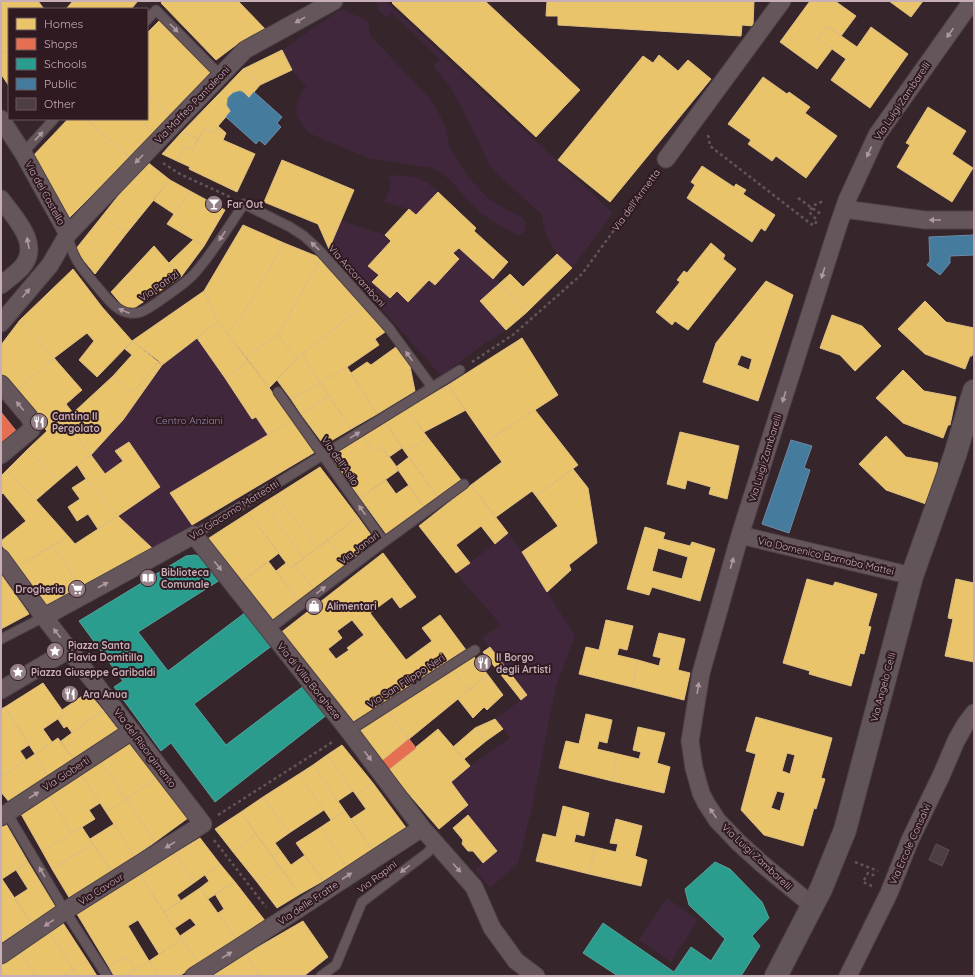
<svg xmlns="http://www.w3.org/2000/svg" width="975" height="977" font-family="Quicksand,sans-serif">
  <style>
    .green { fill: #40273c }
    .homes { fill: #e9c46a; stroke: #dfbe81; fill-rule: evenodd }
    .shops { fill: #e76f51; stroke: #de8270 }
    .schools { fill: #2a9d8f; stroke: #59a29b }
    .public { fill: #457b9d; stroke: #6c8ba5 }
    .building { fill: #4c3e42; stroke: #5e4e54 }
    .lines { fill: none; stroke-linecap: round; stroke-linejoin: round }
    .lane-casing { stroke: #4f4247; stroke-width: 11 }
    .street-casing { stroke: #4f4247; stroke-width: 19 }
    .secondary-casing { stroke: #4f4247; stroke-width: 24 }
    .path { stroke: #615559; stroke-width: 2.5; stroke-dasharray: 3 3; stroke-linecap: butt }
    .lane { stroke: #64565b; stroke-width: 9 }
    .street { stroke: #64565b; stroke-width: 17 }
    .secondary { stroke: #625559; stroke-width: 22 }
    .oneway { fill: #af99a0 }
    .labels { text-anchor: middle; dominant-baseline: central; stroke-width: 4; stroke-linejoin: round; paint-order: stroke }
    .street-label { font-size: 10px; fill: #c8afb7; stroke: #301a21 }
    .poi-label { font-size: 10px; font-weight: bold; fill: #c8afb7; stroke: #301a21; text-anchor: start }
    .park-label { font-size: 10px; fill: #9184ae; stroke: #301a21 }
  </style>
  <rect width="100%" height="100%" fill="#36262c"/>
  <path class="green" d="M376,1H385L613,213L572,268L557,254L546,235L541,214L495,172L489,164L460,104L448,84L433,66L440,59L392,13L387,18L379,11Z
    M341,9L368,21L370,35L431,100L444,123L450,148L468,177L492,202L523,218C527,224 527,229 522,234L518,235C507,229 494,223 484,215C464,201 454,177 432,168L368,158L311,134C293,120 292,104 306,86L292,70L282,50Z
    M387,175C408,176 423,175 438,192L416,215L409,209L384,202C388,193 394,184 387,175Z
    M341,221L385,235L391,241L369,266L379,275L372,282L390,298L397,291L408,302L429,280L435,285L459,259L453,253L459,248L492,279L494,277L500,283L506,330L481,346L441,376L329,249Z
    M197,338L252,419L256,417L268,435L170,493L192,525L152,548L118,516L160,486L129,442L116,451L123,461L105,474L91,455L123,420L162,365Z
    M508,533L522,552L575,636L556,686L532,807L518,863L490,888L475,870L497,851L463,809L468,805L451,782L470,766L510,738L495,719L527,695L482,638L501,625L456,573Z
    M667,898L698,920L671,962L639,940Z"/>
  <path class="homes" d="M1,1H38L44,9H9V49L1,54Z
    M73,1H138L131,9H66Z
    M163,1H238L267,31L236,45L216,60L161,3Z
    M394,1H485L580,90L536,137L392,3Z
    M547,1H754L753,26L742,25L741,36L558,25V16H546Z
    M810,1H835L856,16L841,36L827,26L818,39L832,49L817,69L780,42Z
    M889,1H923L911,17Z
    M160,20L213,74L171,116L147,93V33Z
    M827,26L857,47L871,27L908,54L870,108L831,80L846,59L818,39Z
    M9,49V86L1,74V54Z
    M282,50L292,70L260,85L243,69Z
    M659,55L678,71L688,60L711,79L610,202L558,160L643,56L653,63Z
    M243,69L260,85L249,98L244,93L240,91L236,92L230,95L228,98L227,105L231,111L218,126L215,133L204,128L198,139L182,132Z
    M763,77L787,94L789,92L810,107L805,113L837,136L806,178L776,156L772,161L748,144L751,140L728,124Z
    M147,93L171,116L154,133L139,119H147Z
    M928,107L966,131L952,154L973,168L952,202L897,167L910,145L906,143Z
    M68,119H86L130,157L67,220L31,158Z
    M86,119H139L154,133L130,157Z
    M218,126L226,133L223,140L255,154L237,192L189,169L190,167L177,161L185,146L193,150L204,128L215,133Z
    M182,132L198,139L193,150L185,146L177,161L162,154Z
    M282,160L354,190L329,249L318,224L264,202Z
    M146,161L170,180L126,234L103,215Z
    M702,166L734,187L736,184L746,190L743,194L775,215L765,231L761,228L752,242L687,198L695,185L691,182Z
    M170,180L190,191L174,214L153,200Z
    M190,191L225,210L204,246L167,224Z
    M438,192L476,228L474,231L508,262L493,279L459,248L453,253L459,259L435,285L429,280L408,302L397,291L390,298L372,282L379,275L368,266L391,241L385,235L409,209L416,215Z
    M103,215L126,234L95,274L75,250Z
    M243,225L284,243L246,309L227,333L218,322L204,291Z
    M193,240L204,246L181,277L169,263Z
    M284,243L321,258L278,335L245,357L227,333L246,309Z
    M711,243L725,255L723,259L736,269L688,330L675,321L672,325L656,312L680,282L677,280L684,271L687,273Z
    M154,246L181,277L128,312L111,292Z
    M557,254L572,268L526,313L500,283L510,274L523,287Z
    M321,258L363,306L302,354L297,359L278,335Z
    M73,269L102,307L132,341L97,377L79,360L94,341L87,333L54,358L20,320Z
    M766,281L793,295L758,401L703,382L716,343ZM741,355L752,359L749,370L737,365Z
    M500,283L526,313L506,330L480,301Z
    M204,291L218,322L162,365L132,341Z
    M925,301L946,322L974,328V347L972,356H970L965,369L925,354L898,329Z
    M363,306L385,332L375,339L379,345L347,367L320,383L302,354Z
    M832,315L862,326L881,346L855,371L840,355L820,348Z
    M20,320L54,358L15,392L1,376V345Z
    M218,322L249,361L225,378L197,338Z
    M278,335L297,359L269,388L245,357Z
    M522,338L558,395L487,441L448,385Z
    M132,341L159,361L133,393L113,376L132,355L125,349Z
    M396,347L410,366L415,391L377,414L351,373L367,362L371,365Z
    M302,354L320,383L291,399L277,380Z
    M54,358L82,390L66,404L73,413L47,431L15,392Z
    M159,361L162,365L123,420L91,455L77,437L85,431L73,413L113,376L133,393Z
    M249,361L293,420L268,435L256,417L252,419L225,378Z
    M347,367L377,414L351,429L320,383Z
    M903,370L924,391L956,397L950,425H948L943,438L903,423L876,398Z
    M320,383L329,396L301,414L291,399Z
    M448,385L466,410L424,432L407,409Z
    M329,396L351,429L324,445L301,414Z
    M407,409L428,438L405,452L385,422Z
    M535,410L578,465L536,496L532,491L496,517L471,485L502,462L487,441Z
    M73,413L85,431L77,437L91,455L77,465L58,481L28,449L47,431Z
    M293,420L315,452L192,525L170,493Z
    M385,422L402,448L389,457L382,447L374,452L363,436Z
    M680,432L739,446L727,499L709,494L711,487L687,480L685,489L667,484Z
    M363,436L374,452L382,447L399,470L360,498L329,457Z
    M886,436L906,457L938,463L933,492L930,491L926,504L886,490L859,464Z
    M428,438L461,480L438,497L405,452Z
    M129,442L160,487L118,516L86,479L77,465L91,455L105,474L123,461L115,451Z
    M28,449L58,481L36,500L7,470Z
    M409,457L438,497L424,507L396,467Z
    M320,467L358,517L317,548L276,495Z
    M573,469L588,488L597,543L569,565L571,570L547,592L522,552L558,526L536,496Z
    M7,470L36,500L68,536L17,567L1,544V541L26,521L3,493L1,495V476Z
    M86,479L118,516L98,529L88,514L77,521L68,507L80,499L72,488Z
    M386,480L396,494L409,485L424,507L387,535L360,498Z
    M471,485L508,533L495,544L481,526L456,545L470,563L456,573L419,526Z
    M276,495L317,548L304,558L263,503Z
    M263,503L304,558L290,568L248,513Z
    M248,513L279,553L240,583L206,540Z
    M118,516L152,548L81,587L52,546L68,536L75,544Z
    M358,517L376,542L347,564L328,540Z
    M645,527L665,533L663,539L690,546L692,542L715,549L700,601L652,587L649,595L627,589ZM658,548L688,557L682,579L652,571Z
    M328,540L347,564L314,589L295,565Z
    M52,546L81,587L44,606L17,567Z
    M383,553L416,597L400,608L392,597L370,613L406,660L432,641L422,628L440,615L466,650L350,724L279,634ZM352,620L364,635L347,648L349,650L336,659L328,649L342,638L337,631Z
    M268,561L299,601L273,621L240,583Z
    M286,563L290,568L295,565L314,589L299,601L276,571Z
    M1,574L29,614L1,629Z
    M807,579L833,586L835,582L877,594L868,626L871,627L864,654L860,653L851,686L809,674L810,671L783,663Z
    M956,579L974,583V662L945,656L953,619L948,618Z
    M606,620L633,626L627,650L619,648L617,655L638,660L632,687L579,674L586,647L599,650Z
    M659,633L685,639L678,670L690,673L684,700L632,687L638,660L659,666L661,658L653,656Z
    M490,647L527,695L521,700L483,652Z
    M474,657L488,675L469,690L453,670Z
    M453,670L469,690L409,739L388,712Z
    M488,675L503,695L487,710L484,707L473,718L458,699Z
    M43,683L65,714L43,729L52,742L35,754L5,707Z
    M88,692L103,710L72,733L67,726L64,728L58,719L65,714L62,710Z
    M5,707L29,745L20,751L26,760L1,777V709Z
    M103,710L120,732L75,761L61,741Z
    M388,712L409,739L381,762L356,732Z
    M586,714L612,720L607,743L599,741L597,749L618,754L612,781L559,768L566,741L579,744Z
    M756,717L832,738L821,778L825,779L816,809L814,808L803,846L764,835L741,810L756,754L746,751ZM787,753L795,755L790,774L782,771ZM777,791L785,793L780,811L771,808Z
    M495,719L503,729L486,741L475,728Z
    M638,727L665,733L657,763L670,767L664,793L612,781L618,754L639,759L641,752L633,750Z
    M475,728L486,741L464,759L453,747Z
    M438,729L470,766L451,782L468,805L439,829L388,770Z
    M58,738L75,761L49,778L35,754Z
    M131,742L157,778L126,799L100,762Z
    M342,745L373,783L356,795L327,755Z
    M35,754L49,778L10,803L1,792V777Z
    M327,755L353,791L338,801L313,765Z
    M100,762L126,799L106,812L81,774Z
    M313,765L345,811L331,820L299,774Z
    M81,774L100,803L89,810L95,819L72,833L49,796Z
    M299,774L324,810L289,833L263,797Z
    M157,778L188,818L155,842L126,799Z
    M373,783L407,829L373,850L351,819L366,809L356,795Z
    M49,796L72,833L42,851L21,814Z
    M263,797L289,833L275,843L280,850L272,856L241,812Z
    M126,799L155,842L135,856L106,812Z
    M563,806L589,813L584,836L576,834L574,842L595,847L589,874L536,861L543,834L556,837Z
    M345,811L373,850L347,867L321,827Z
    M241,812L256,834L233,852L215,829Z
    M468,815L497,851L483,863L473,851H468L462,844L463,840L453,828Z
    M616,819L642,826L635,856L647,860L641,886L589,874L595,847L616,852L618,844L610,843Z
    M6,824L28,862L2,879L1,826Z
    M114,824L135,856L111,871L90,839Z
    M82,827L93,844L52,869L42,851Z
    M321,827L347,867L323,881L296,843Z
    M256,834L279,866L257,882L233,852Z
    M200,838L220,864L195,882L175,853Z
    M93,844L111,871L70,899L52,869Z
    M280,850L291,865L305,855L323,881L300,894L272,856Z
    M175,853L195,882L177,895L181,901L164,912L140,875Z
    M28,862L56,908L31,923L14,898L28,889L16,870Z
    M220,864L235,882L208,899L200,888L209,881L205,875Z
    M279,866L300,894L277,908L257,882Z
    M140,875L182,939L159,954L138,920L128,926L149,961L135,970L126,956L109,967L77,914Z
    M1,879H2L31,923L7,939L1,929Z
    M235,882L266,922L237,940L218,913L224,909L215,894Z
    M200,888L237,940L199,964L180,936L196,925L190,918L175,928L164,912Z
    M303,921L328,957L304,976H260L246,954Z
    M63,923L87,960L73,970L49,932Z
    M1,929L7,939L1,943Z
    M49,932L73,970L63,976H36L19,951Z
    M182,939L199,964L179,976H159L149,961Z
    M19,951L36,976H1V962Z
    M246,954L260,976H210Z
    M126,956L135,970L125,976H114L109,967Z
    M87,960L97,976H63L73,970Z
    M149,961L159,976H125L135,970Z"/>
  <path class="shops" d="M1,412L17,432L1,445Z
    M409,739L416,748L388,770L381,762Z"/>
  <path class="schools" d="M195,555L203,558L220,580L138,632L168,671L246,612L273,645L194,704L226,745L305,685L328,714L215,802L171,743L161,751L114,687L123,681L79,621L186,556Z
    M715,862L730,869L762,902L769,918L752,936L760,946L741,976H618L583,953L603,923L674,972L691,947L711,961L725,939L689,905L685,889Z"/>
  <path class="public" d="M240,91L244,93L249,98L254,92L282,117L277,123L281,127L265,145L259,140L256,144L226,117L231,111L227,105L228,98L233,93Z
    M974,235V255L950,256V263L940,275L927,265L930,261L929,237Z
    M791,440L812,446L804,468L810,470L789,533L762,524Z"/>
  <path class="building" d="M936,844L949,850L942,866L929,860Z"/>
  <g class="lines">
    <defs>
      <path id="lane" d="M147,20L156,10L221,76
        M23,153L54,119
        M68,235C72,260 85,272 100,290C108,299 117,312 130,313C141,315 150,307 158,302C170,293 184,285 194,274C213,253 228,227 244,204L290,227L304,236L318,249L388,327L432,387
        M278,392L384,542
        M194,535L460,370
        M268,630L384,542L464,484
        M1,639L44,617
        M349,731L475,650
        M7,813L65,911L107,976
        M321,976L336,965L362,902L427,853L435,844"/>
      <path id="street" d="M1,119L23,153L68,234
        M666,159L782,1
        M1,199C14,217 42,244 22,267C17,273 8,279 1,285
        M844,209L925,220H974
        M1,323L50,265L68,234L245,50L334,1
        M1,384L29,417L33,426L31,430L1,455
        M740,535L912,576
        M1,558L44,617L203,824L65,911L1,955
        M44,617L194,535L349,731L422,828L474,887L492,928L516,961L536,976
        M1,690L70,649
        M1,817L132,731
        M813,906L761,863L738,842L717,820L706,803L701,793L694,768L690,741L701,673L740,535L838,226L847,200L877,135L972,1
        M194,976C271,928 346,877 422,828
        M848,976L889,893L910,840L941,776L956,741L965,725L974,713"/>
      <path id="secondary" d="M776,976L821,889L845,830L912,576L955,455L974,391"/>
    </defs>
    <use href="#lane" class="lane-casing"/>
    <use href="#street" class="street-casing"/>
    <use href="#secondary" class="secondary-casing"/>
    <path class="path" d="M708,135L710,146L811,224L815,225L817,220L809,212C813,204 818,203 825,201
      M163,163L180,174L230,197
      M798,198L822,215
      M472,362L514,334L582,274L655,174
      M218,815L334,741
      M214,840L266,907
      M855,862L878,871
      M872,886L863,882L868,873L876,876"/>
    <use href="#lane" class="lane"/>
    <use href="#street" class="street"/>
    <use href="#secondary" class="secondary"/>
  </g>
  <defs><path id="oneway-solid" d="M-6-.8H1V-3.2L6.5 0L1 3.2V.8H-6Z"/></defs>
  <g class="oneway">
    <use href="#oneway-solid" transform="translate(300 20) rotate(151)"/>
    <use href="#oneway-solid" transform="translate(174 28) rotate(46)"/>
    <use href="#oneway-solid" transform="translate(950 33) rotate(125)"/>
    <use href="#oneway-solid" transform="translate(39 136) rotate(-47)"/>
    <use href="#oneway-solid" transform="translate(869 152) rotate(115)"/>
    <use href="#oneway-solid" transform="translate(139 159) rotate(134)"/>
    <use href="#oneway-solid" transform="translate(935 220) rotate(180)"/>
    <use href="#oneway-solid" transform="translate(222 236) rotate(124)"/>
    <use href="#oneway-solid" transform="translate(28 243) rotate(-101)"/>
    <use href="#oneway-solid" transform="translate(315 246) rotate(-137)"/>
    <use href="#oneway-solid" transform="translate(823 273) rotate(107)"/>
    <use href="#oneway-solid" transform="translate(26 293) rotate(-50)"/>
    <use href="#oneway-solid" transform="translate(124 311) rotate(-158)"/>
    <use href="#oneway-solid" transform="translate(409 356) rotate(-126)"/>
    <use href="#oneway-solid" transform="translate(784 397) rotate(107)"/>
    <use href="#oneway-solid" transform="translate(20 406) rotate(-130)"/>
    <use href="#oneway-solid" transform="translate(355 435) rotate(-32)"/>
    <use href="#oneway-solid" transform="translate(362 510) rotate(-125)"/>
    <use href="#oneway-solid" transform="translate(732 563) rotate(-74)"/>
    <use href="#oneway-solid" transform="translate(218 566) rotate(52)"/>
    <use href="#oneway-solid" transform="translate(103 585) rotate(-28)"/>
    <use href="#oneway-solid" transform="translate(321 590) rotate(-37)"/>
    <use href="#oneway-solid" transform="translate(57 633) rotate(-128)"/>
    <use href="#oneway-solid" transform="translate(698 688) rotate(-81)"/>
    <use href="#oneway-solid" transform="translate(368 756) rotate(53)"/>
    <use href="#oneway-solid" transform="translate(34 795) rotate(-33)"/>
    <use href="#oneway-solid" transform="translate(713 813) rotate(-124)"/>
    <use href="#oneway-solid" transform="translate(170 845) rotate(148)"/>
    <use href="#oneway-solid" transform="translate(457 868) rotate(48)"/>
    <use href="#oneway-solid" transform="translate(405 869) rotate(143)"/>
    <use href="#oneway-solid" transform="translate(42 872) rotate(-120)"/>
    <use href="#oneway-solid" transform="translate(347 876) rotate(-33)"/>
    <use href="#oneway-solid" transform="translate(49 923) rotate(146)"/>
    <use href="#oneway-solid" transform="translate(227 955) rotate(-32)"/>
  </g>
  <defs>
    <symbol id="bar-disc" viewBox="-11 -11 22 22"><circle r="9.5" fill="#957f86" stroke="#301a21"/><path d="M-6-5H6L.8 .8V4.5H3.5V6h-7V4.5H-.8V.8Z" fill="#fff"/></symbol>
    <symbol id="restaurant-disc" viewBox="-11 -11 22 22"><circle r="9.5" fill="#957f86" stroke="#301a21"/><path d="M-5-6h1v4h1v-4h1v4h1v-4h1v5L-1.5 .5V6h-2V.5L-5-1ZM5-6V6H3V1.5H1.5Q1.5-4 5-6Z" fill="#fff"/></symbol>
    <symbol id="library-disc" viewBox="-11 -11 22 22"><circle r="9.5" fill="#957f86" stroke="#301a21"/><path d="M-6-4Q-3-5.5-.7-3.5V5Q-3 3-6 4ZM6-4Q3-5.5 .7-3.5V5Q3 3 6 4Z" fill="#fff"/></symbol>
    <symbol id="supermarket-disc" viewBox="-11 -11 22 22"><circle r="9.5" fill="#957f86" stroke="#301a21"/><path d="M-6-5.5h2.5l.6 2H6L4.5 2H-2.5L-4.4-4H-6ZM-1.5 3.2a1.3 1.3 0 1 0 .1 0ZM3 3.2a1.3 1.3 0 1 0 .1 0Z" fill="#fff"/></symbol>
    <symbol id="shop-disc" viewBox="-11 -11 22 22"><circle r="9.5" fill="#957f86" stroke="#301a21"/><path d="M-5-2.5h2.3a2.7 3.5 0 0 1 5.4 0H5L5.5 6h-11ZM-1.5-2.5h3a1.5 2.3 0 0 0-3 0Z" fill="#fff"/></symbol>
    <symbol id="sight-disc" viewBox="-11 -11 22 22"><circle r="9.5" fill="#957f86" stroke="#301a21"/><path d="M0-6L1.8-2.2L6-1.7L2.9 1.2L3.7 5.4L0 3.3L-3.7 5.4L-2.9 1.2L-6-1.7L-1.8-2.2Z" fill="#fff"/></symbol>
  </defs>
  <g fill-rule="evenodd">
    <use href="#bar-disc" x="204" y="194" width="20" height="20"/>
    <use href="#restaurant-disc" x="29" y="412" width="20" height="20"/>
    <use href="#library-disc" x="138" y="568" width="20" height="20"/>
    <use href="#supermarket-disc" x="67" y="579" width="20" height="20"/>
    <use href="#shop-disc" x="304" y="596" width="20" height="20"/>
    <use href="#sight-disc" x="45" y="641" width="20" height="20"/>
    <use href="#restaurant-disc" x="473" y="653" width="20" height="20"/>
    <use href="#sight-disc" x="8" y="662" width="20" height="20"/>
    <use href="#restaurant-disc" x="60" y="684" width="20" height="20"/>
  </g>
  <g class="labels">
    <g class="street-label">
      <text transform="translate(902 101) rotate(-56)">Via Luigi Zambarelli</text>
      <text transform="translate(192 105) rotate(-46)">Via Maffeo Pantaleoni</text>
      <text transform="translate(45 193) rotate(61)">Via del Castello</text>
      <text transform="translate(636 200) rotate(-54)">Via dell'Armetta</text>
      <text transform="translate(357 276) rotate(48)">Via Accoramboni</text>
      <text transform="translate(159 286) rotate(-35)">Via Patrizi</text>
      <text transform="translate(765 458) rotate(-73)">Via Luigi Zambarelli</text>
      <text transform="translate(340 461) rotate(55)">Via dell'Asilo</text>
      <text transform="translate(234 510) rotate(-32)">Via Giacomo Matteotti</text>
      <text transform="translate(359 548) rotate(-37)">Via Janari</text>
      <text transform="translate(826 556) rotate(13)">Via Domenico Barnaba Mattei</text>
      <text transform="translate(309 681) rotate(51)">Via di Villa Borghese</text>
      <text transform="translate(406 681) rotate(-33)">Via San Filippo Neri</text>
      <text transform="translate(883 687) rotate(-75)">Via Angelo Celli</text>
      <text transform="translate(145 748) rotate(53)">Via del Risorgimento</text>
      <text transform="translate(66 774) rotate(-33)">Via Gioberti</text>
      <text transform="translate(910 844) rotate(-66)">Via Ercole Consalvi</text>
      <text transform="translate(757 857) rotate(43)">Via Luigi Zambarelli</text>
      <text transform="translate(377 877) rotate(-37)">Via Rapini</text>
      <text transform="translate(101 889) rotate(-32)">Via Cavour</text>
      <text transform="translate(308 903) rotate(-34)">Via delle Fratte</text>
    </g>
    <g class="poi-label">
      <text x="227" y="204">Far Out</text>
      <text x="52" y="416">Cantina Il<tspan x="52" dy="12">Pergolato</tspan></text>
      <text x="161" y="572">Biblioteca<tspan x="161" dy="12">Comunale</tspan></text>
      <text x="64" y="589" text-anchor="end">Drogheria</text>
      <text x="327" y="606">Alimentari</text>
      <text x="68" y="645">Piazza Santa<tspan x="68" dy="12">Flavia Domitilla</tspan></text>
      <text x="496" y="657">Il Borgo<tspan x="496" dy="12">degli Artisti</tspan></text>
      <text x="31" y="672">Piazza Giuseppe Garibaldi</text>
      <text x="83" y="694">Ara Anua</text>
    </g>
    <g class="park-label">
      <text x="189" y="420">Centro Anziani</text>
    </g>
  </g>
  <rect width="975" height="977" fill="none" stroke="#c8afb7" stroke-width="4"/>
  <rect x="8" y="8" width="140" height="112" fill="#301a21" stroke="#6d565d"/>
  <rect x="16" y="18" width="20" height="12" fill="#e9c46a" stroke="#6d565d"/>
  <text x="44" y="28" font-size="12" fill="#c8afb7">Homes</text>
  <rect x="16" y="38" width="20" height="12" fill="#e76f51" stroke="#6d565d"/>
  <text x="44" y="48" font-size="12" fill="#c8afb7">Shops</text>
  <rect x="16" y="58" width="20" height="12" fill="#2a9d8f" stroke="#6d565d"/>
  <text x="44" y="68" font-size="12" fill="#c8afb7">Schools</text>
  <rect x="16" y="78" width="20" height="12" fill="#457b9d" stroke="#6d565d"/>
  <text x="44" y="88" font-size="12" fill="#c8afb7">Public</text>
  <rect x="16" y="98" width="20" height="12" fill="#4c3e42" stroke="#6d565d"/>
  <text x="44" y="108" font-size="12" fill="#c8afb7">Other</text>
</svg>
